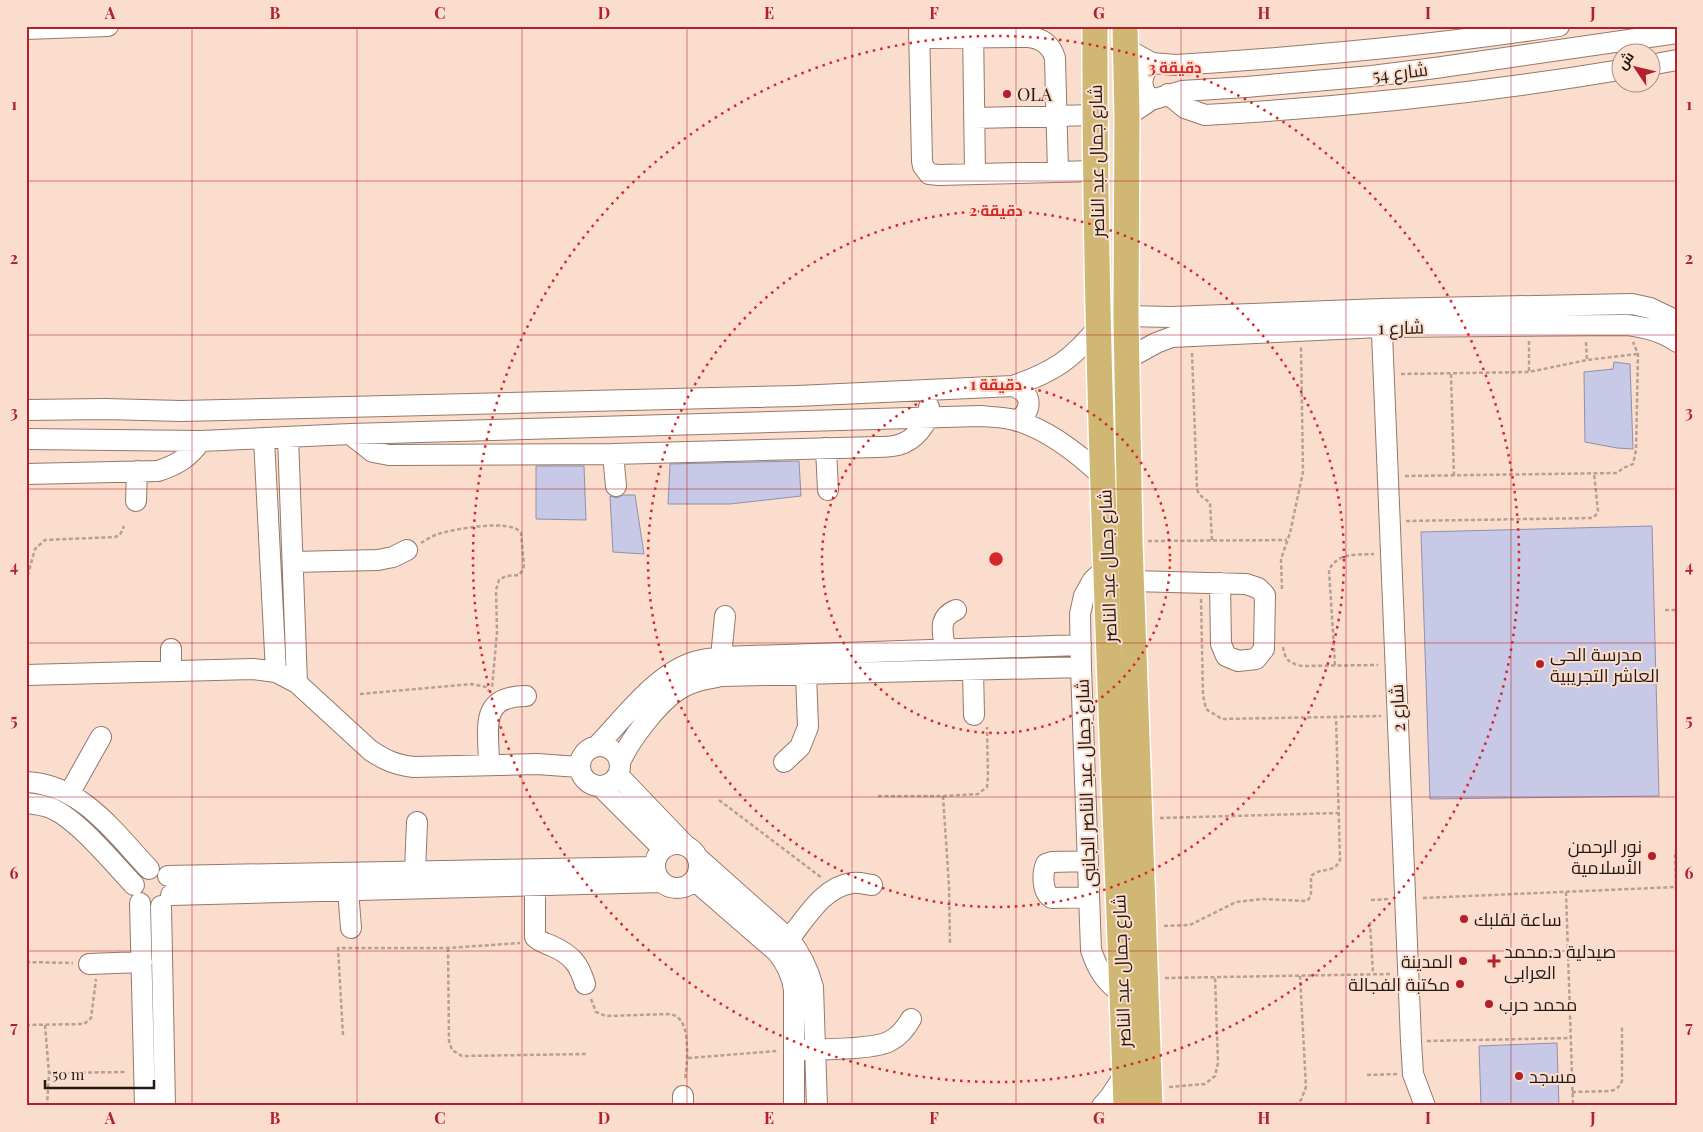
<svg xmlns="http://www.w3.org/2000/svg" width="1703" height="1132" font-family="'Playfair Display',Cairo,serif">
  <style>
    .building { fill: #c8c9e6; stroke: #8f90ab }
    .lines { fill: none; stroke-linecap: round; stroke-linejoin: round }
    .minor-casing { stroke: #94796a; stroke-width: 22 }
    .major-casing { stroke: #fff; stroke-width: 28 }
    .path { stroke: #b79f92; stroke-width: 2.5; stroke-dasharray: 4 2.5; stroke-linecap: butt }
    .minor { stroke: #fff; stroke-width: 20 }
    .major { stroke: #d0b874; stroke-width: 25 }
    .grid { fill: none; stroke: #b2202b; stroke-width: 1; stroke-opacity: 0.55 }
    .ring { fill: none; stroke: #d62828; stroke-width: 2.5; stroke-dasharray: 2.5 5 }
    .poi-dot { fill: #b2202b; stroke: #fbddcd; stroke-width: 2 }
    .labels { text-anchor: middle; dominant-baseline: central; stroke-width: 4; stroke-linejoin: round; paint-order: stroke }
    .street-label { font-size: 18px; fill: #231913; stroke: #fbddcd }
    .poi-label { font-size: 18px; fill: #231913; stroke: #fbddcd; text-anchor: start }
    .centre { fill: #d62828; stroke: #fbddcd; stroke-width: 2.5 }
    .ring-label { font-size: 15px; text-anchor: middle; font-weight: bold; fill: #d62828; stroke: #fbddcd; stroke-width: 4; stroke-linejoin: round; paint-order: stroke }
    .neatline { fill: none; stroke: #b2202b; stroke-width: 2 }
    .grid-label { font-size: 16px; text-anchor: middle; font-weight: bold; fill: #b2202b }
  </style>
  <rect width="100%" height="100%" fill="#fbddcd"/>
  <path class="building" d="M1614,362L1630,364L1633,449L1617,448L1585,442L1584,372L1613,369Z
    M799,461L801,496L730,504H668L670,464Z
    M536,466H584L586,520L536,519Z
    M623,495H635L644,554L613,552L610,496L617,498Z
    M1652,526L1659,796L1430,799L1421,532Z
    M1557,1043L1559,1106H1481L1479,1046Z"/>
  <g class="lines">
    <defs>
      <path id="minor" d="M919,26L922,161L923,166L929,174L939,175L1096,171
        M973,26L975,174
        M26,29L108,26
        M919,38L1028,37C1042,38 1051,45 1055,58L1058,172
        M1125,48L1152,63L1176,65C1304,57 1432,46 1559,26
        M1650,65L1677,60
        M1168,94L1185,108L1205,115C1345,107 1483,93 1620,70
        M1151,100C1139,88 1140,75 1152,63
        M1127,116L1151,100L1182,91L1246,87L1372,76L1435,68L1677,33
        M974,118L1095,115
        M1381,309L1411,1041L1413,1074L1425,1106
        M1126,316L1171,317L1381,309L1632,304L1650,308L1677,321
        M1127,359L1156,343L1172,337L1381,327L1627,325C1645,327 1662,331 1677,342
        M1013,386C1032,393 1034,409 1017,421
        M26,410L105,409L181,411L797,396L1013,386C1053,372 1072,360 1099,326
        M350,434L373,452L389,455L613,454L877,447C883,447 891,447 898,445C914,441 929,424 929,407
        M288,437L297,683
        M26,439L201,441L350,434L980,416C992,417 1003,417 1015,420C1049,430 1078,453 1103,477
        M264,439L276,672
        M826,448L828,490
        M613,454L616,486
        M26,474L158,471C179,464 188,458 201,441
        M136,501L137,471
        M293,562L378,560L393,557L407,550
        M1106,568L1093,580L1084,596L1080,614L1081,667L1091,950C1098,971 1105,981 1123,995
        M1132,581L1246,584L1258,588L1265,595L1264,649L1256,659L1238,661L1226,656L1221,644L1220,583
        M945,649C943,632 937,618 956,610
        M721,657L725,616
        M973,670L974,715
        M171,671V649
        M26,675L253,669L276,672L297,683L370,750C384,760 396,765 414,767L537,764L579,767
        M598,745C624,718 657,673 694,662C703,659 712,659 721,657L1081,645
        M580 766a20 20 0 1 1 40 0a20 20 0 1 1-40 0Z
        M620,762C630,740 657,704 678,690C691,681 706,679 722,676L1081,667
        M784,762L800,747L808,727L806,674
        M489,765C489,729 478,696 526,696
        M618,775L685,845
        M26,782C81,784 115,833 149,869
        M600,786L663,849
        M69,794L101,737
        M26,803C35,804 45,805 53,809C79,821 113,863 134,885
        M655 866a22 22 0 1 1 44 0a22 22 0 1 1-44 0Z
        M697,857L789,939C801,954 808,968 813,987L817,1106
        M1088,861L1052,862L1046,864C1042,874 1042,893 1052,898L1089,897
        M415,872L417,822
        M168,876L655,867
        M694,880L777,952C787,964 792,975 794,990V1106
        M535,886V937C540,942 545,943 552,946C572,955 579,964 585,984
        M348,890L351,928
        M171,895L662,882
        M140,903L145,1106
        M161,906L165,1106
        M789,939C806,918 823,887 852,883C858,882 865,884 872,885
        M89,964L142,962
        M802,1050C822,1049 874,1050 890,1041C900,1036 906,1028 911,1019
        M683,1106V1096
        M1102,1106L1110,1097L1125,1074"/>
      <path id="major" d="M1095,26C1094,386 1114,746 1126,1106
        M1125,26L1127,116L1126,316L1130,542L1150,1106"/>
    </defs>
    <use href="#minor" class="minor-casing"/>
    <use href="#major" class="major-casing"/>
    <path class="path" d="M1529,341V372
      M1586,342L1587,360
      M1192,353L1197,489C1199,497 1205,498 1210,503L1212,541
      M1401,374L1529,372L1587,360L1638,354
      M1451,374L1454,476
      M1405,476L1617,473L1623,468L1633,464L1636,450L1638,354L1633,342
      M1406,521L1592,518L1596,515L1598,511L1594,473
      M1148,541L1287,540
      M421,543C426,540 432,536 438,534C455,529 511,518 521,533L524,566L522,571L519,575L506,576L499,580L496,590L497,632L492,688
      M26,582L35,549L45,540L115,537L120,535L124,526
      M1282,589L1281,559L1290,533L1303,472L1301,347
      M1201,599L1203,695L1206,709L1222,719L1381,716
      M1665,610H1677
      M1283,647C1285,660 1289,663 1302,666L1378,665
      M1335,665L1329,570C1338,552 1356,555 1374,554
      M360,694L472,684L486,687L489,691
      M878,796H943L978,794L987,787L988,777L987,727
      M943,796L949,886L950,944
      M719,800L822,878
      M1160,818L1338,813
      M1677,848L1675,854L1677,919
      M1566,892L1573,1106
      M1423,898L1676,887
      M1371,900L1390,899
      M1370,922L1373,974
      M1164,926L1190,925L1236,902L1262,899L1307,901L1311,896V876C1322,866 1333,875 1340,860L1336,717
      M448,948L449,1041L452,1050L462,1056L587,1054
      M26,962L73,963
      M1165,978L1392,974
      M591,999L596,1012L606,1016L670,1014C670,1014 677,1016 677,1017C691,1025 687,1066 685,1080
      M26,1025L84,1024L91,1018L96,979
      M45,1025L49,1073L47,1106
      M343,1035L338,948H448L520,943
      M1427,1041L1571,1038
      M688,1058L777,1051
      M49,1073L127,1072
      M1367,1075L1397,1074
      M1169,1087L1205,1084L1215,1076L1218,1063L1215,977
      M1572,1092L1610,1091C1617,1090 1619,1087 1622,1081V1026
      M1295,1106L1301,1100L1306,1087L1300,976"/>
    <use href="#minor" class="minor"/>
    <use href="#major" class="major"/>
  </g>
  <path class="grid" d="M192,26V1106M357,26V1106M522,26V1106M687,26V1106M852,26V1106M1016,26V1106M1181,26V1106M1346,26V1106M1511,26V1106M26,181H1677M26,335H1677M26,489H1677M26,643H1677M26,797H1677M26,951H1677"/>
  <g class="ring">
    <circle cx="996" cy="559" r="174"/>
    <circle cx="996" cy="559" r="348"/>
    <circle cx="996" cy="559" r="523"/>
  </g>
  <g class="poi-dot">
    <circle cx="1007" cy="94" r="5"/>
    <circle cx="1540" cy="664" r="5"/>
    <circle cx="1652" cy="856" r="5"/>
    <circle cx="1464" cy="919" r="5"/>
    <circle cx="1463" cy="961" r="5"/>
    <path d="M1491.5 953.5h5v5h5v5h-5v5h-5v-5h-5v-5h5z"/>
    <circle cx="1460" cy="984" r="5"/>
    <circle cx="1489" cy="1004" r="5"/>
    <circle cx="1519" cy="1076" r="5"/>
  </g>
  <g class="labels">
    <g class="street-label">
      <text transform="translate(1400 72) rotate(-7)">شارع 54</text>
      <text transform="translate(1096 161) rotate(-91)">شارع جمال عبد الناصر</text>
      <text transform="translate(1401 327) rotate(-1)">شارع 1</text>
      <text transform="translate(1107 566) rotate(-92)">شارع جمال عبد الناصر</text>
      <text transform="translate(1397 708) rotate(-93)">شارع 2</text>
      <text transform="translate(1085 783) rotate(-92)">شارع جمال عبد الناصر الجانبى</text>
      <text transform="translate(1121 971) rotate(-92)">شارع جمال عبد الناصر</text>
    </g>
    <g class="poi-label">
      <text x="1017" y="94">OLA</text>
      <text x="1550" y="654">مدرسة الحى<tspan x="1550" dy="21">العاشر التجريبية</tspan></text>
      <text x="1642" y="846" text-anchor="end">نور الرحمن<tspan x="1642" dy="21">الأسلامية</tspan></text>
      <text x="1474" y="919">ساعة لقلبك</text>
      <text x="1504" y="951">صيدلية د.محمد<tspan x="1504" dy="21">العرابى</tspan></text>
      <text x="1453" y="961" text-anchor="end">المدينة</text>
      <text x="1450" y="984" text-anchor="end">مكتبة الفجالة</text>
      <text x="1499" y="1004">محمد حرب</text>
      <text x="1529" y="1076">مسجد</text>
    </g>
  </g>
  <circle cx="996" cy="559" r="8" class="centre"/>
  <g class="ring-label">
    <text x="1175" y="73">3 دقيقة</text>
    <text x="996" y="216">2 دقيقة</text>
    <text x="996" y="390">1 دقيقة</text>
  </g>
  <rect width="1703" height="1132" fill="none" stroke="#fbddcd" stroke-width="55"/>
  <g transform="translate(1636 68) rotate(305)"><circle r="24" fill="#fbddcd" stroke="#a58f83"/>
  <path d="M0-4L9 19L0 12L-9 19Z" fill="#b2202b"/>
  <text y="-8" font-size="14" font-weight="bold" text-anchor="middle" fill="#231913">ش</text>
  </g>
  <path d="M45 1080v8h109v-8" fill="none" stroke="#231913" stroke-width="2.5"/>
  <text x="52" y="1080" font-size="15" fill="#231913" stroke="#fbddcd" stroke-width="4" paint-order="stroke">50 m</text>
  <rect x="28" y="28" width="1648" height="1076" class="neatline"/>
  <g class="grid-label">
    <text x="110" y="19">A</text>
    <text x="275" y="19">B</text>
    <text x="440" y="19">C</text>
    <text x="604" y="19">D</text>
    <text x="769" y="19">E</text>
    <text x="934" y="19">F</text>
    <text x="1099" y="19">G</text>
    <text x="1264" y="19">H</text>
    <text x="1428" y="19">I</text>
    <text x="1593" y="19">J</text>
    <text x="14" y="110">1</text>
    <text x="1689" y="110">1</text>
    <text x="14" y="264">2</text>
    <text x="1689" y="264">2</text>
    <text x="14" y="418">3</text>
    <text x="1689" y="418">3</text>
    <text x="14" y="572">4</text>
    <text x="1689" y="572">4</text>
    <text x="14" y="726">5</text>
    <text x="1689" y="726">5</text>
    <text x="14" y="879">6</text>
    <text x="1689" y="879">6</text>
    <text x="14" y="1033">7</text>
    <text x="1689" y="1033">7</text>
    <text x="110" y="1124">A</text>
    <text x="275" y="1124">B</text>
    <text x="440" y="1124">C</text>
    <text x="604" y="1124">D</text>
    <text x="769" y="1124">E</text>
    <text x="934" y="1124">F</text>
    <text x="1099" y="1124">G</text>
    <text x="1264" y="1124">H</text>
    <text x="1428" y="1124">I</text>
    <text x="1593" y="1124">J</text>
  </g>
</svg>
